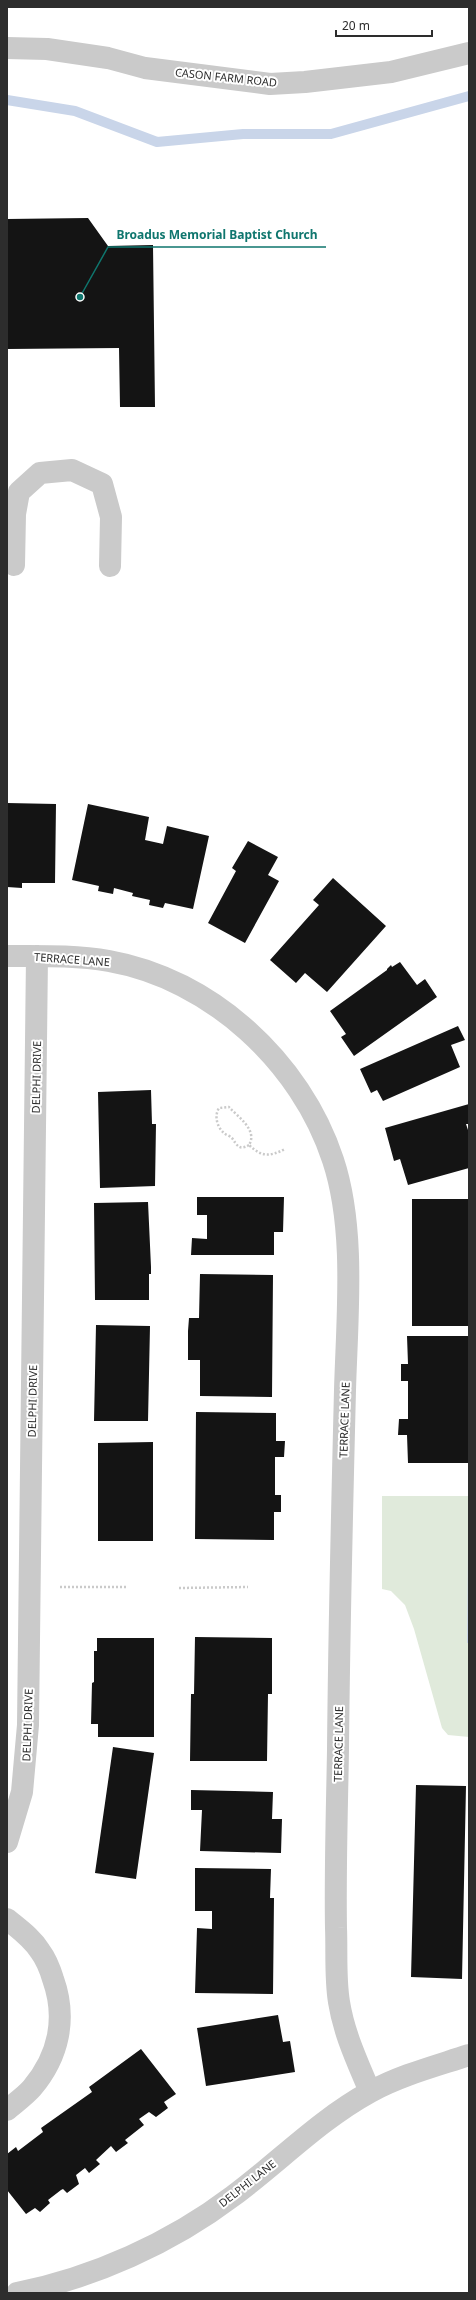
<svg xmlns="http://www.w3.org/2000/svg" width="476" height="2300" font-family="'Noto Sans',sans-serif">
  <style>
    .green { fill: #e0eadb }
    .water { fill: #c9d5e9 }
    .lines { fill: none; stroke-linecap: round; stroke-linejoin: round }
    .stream { stroke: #c9d5e9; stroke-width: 10 }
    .building { fill: #141414 }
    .path { stroke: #cacaca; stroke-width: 2.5; stroke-dasharray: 2 2; stroke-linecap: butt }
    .minor { stroke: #cacaca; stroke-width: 22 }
    .labels { text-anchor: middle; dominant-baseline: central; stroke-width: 4; stroke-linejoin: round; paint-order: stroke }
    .street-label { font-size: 11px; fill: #2d2d2d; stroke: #fff }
    .leader { fill: none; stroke: #0f766e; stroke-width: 1.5 }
    .callout-dot { fill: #0f766e; stroke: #fff; stroke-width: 1.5 }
    .callout-label { font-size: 12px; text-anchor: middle; font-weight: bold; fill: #0f766e; stroke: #fff; stroke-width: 4; stroke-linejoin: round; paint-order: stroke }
  </style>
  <rect width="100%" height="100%" fill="#fff"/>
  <path class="green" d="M382,1496H469V1737L448,1735L442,1728L414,1629L405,1605L391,1591L382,1589Z"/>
  <path class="water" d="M468,1552H469V1643H467Z"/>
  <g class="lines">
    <path class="stream" d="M7,100L75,111L157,142L243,134H331L469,96"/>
  </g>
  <path class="building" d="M88,218L108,246L153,245L155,407H120L119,348L7,349V219Z
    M7,803L56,804L55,883H22V888L7,887Z
    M88,804L149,817L145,840L163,844L167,826L209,836L193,909L165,903L163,908L149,905L150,900L132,896L133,893L114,888L113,894L98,891L99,886L72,880Z
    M248,841L278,857L268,875L279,881L245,943L208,923L236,871L232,868Z
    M333,878L386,926L327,992L305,973L296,983L270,960L319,905L313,900Z
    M400,962L417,985L425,979L437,997L354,1056L341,1037L346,1034L330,1011L387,970V969L391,965L392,967Z
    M458,1026L465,1040L451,1045L460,1067L383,1101L377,1090L371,1093L360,1069Z
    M151,1090L152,1124H156L155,1186L100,1188L98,1092Z
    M469,1104V1124H466L469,1133V1168L408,1185L400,1159L394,1161L385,1128Z
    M197,1197H284L283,1232H274V1255H191L192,1238L207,1239V1215H197Z
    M412,1199H469V1326H412Z
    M148,1202L151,1267V1274H149V1300H95L94,1203Z
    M200,1274L273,1275L272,1397L200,1396V1360H188V1331L189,1318H199Z
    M96,1325L150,1326L148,1421H94Z
    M407,1336H469V1463H408L407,1435H398L399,1419H408V1381H401V1364H408Z
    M196,1412L276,1413V1441H285L284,1457H275V1495H281V1512H274V1540L195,1539Z
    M153,1442V1541H98V1443Z
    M195,1637L272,1638V1694H268L267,1761H190L191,1694H194Z
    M97,1638H154V1737H98V1724H91L92,1683L94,1682V1651H97Z
    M113,1747L154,1753L136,1879L95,1873Z
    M416,1785L466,1786L462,1979L411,1977Z
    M191,1790L273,1792L272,1819H282L281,1853L200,1851L202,1810H191Z
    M195,1868L271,1869L270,1898H274L273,1994L195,1993L197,1928L212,1929V1911H195Z
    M278,2015L283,2042L290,2041L295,2072L206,2086L197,2028Z
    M141,2049L176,2094L164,2102L168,2108L156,2117L149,2112L139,2119L144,2125L125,2140L128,2143L116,2152L111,2146L96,2160L100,2164L89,2173L85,2168L76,2175L79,2184L67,2193L63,2189L61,2190L48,2200L50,2203L40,2212L35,2208L26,2214L7,2190V2154L16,2147L18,2151L43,2132L41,2128L92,2092L89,2087Z"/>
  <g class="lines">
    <path class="path" d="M249,1145C239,1151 237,1145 232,1138C230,1136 226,1135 224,1133C217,1127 214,1116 219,1108L229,1107C238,1117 258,1130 249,1145C262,1157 269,1157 285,1149
      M60,1587H128
      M179,1588L248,1587"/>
    <path class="minor" d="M7,48L47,49L108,58L145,68L270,84L305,82L391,72L469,53
      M14,565L15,514L19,492L40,473L72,470L102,484L111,517L110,566
      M7,956C41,956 76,955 109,961C211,979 301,1062 333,1160C356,1229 347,1317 345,1390C342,1510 339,1630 338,1750C337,1809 335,1869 336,1928C337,1952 335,1978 339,2002C344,2034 358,2063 370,2092
      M7,1842L22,1792L28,1725L37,956
      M7,1919C19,1929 32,1938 40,1951C46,1959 50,1969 53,1979C67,2018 59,2056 32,2088C25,2096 15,2103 7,2110
      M17,2293C93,2278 171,2243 233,2196C279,2162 319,2120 370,2092C401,2075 436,2066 469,2055"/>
  </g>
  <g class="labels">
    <g class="street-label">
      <text transform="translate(226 77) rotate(6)">CASON FARM ROAD</text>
      <text transform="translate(72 959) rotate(4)">TERRACE LANE</text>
      <text transform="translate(36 1077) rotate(-89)">DELPHI DRIVE</text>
      <text transform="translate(32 1401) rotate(-89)">DELPHI DRIVE</text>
      <text transform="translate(344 1420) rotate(-88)">TERRACE LANE</text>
      <text transform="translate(27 1725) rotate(-88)">DELPHI DRIVE</text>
      <text transform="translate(338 1744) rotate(-89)">TERRACE LANE</text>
      <text transform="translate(247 2183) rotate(-38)">DELPHI LANE</text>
    </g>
  </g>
  <path class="leader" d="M80 297L108 247H326"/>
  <circle class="callout-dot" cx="80" cy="297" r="4"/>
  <g class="callout-label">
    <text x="217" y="239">Broadus Memorial Baptist Church</text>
  </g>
  <rect width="476" height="2300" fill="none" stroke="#2d2d2d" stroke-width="16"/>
  <path d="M336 30v6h96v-6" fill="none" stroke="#2d2d2d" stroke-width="2"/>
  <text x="342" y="30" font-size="12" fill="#2d2d2d" stroke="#ffffff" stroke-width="3" paint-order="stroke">20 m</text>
</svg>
